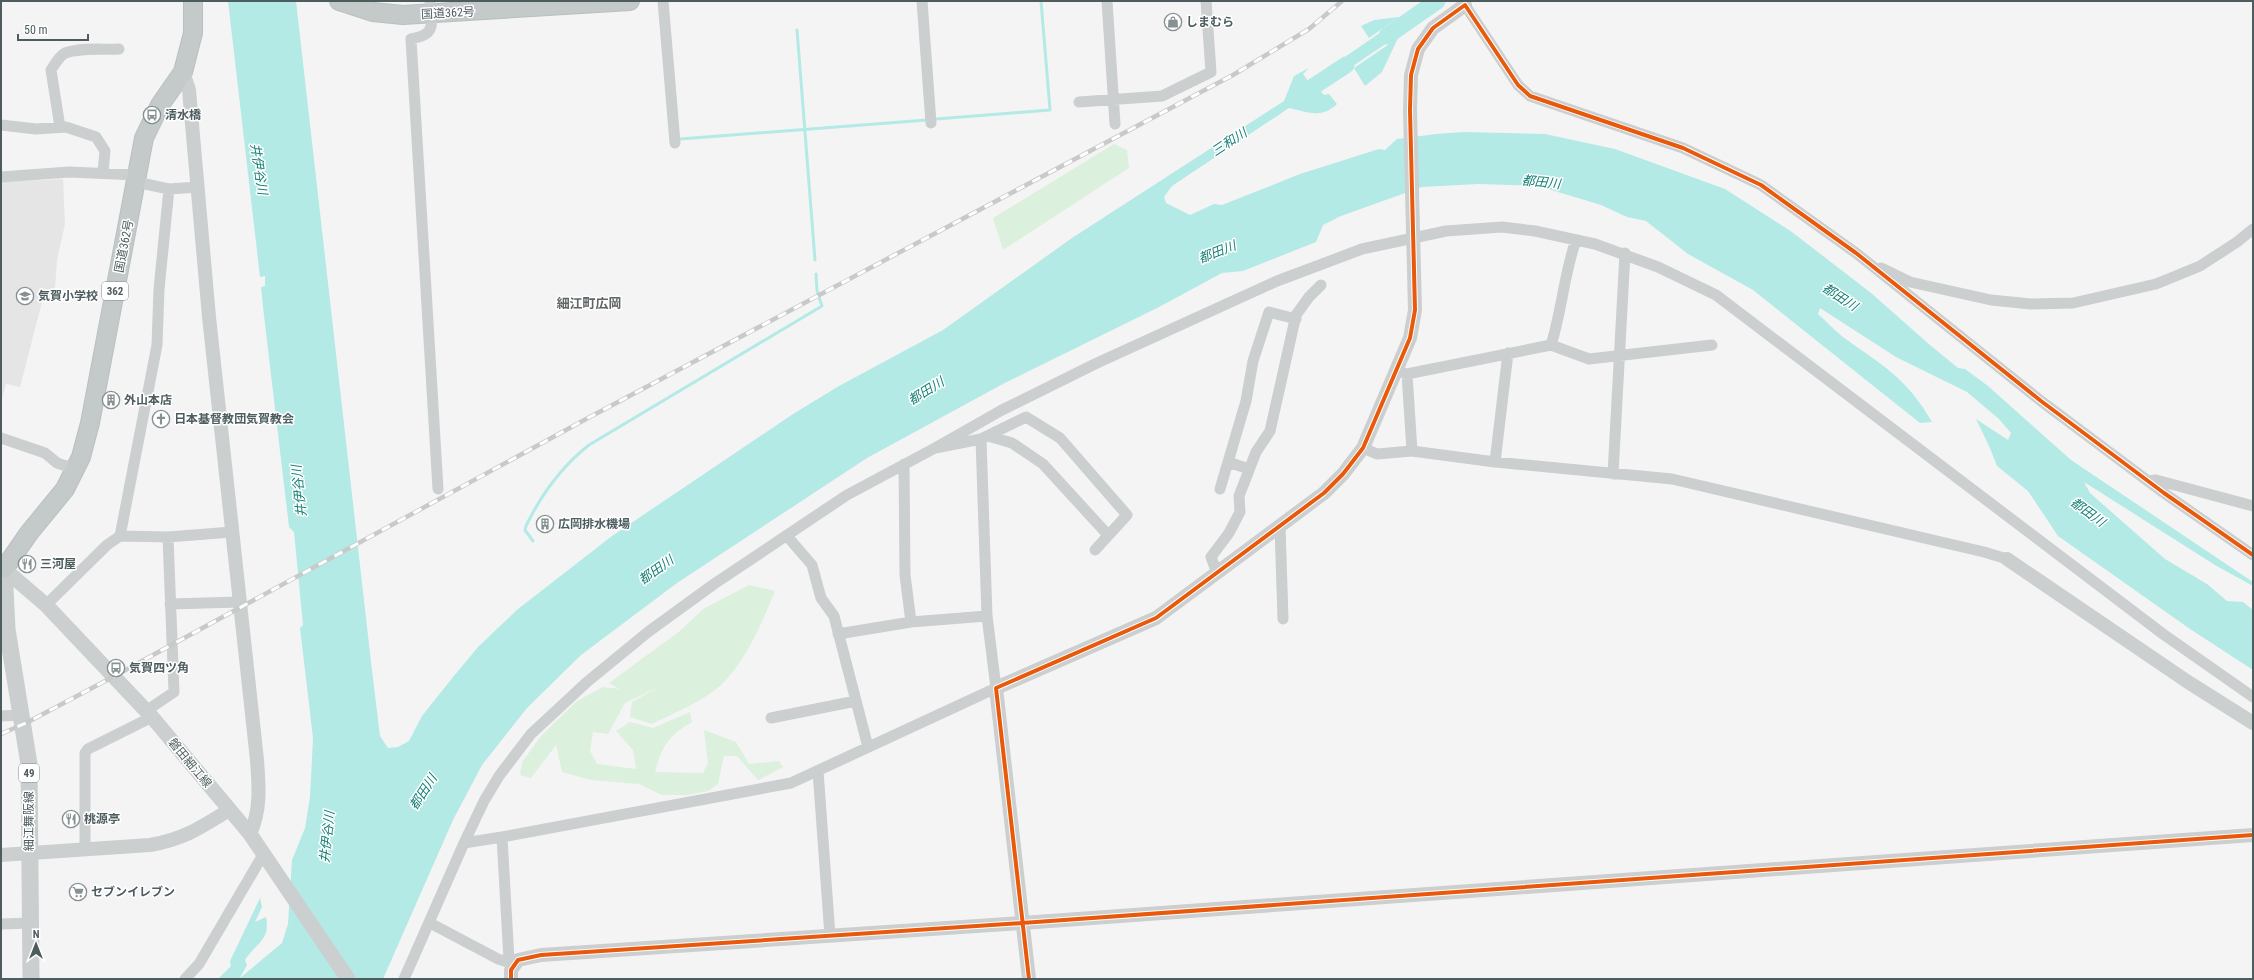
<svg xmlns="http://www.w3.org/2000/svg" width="2254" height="980" font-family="'Roboto Condensed','Noto Sans JP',sans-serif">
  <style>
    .education { fill: #e6e5e6 }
    .green { fill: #dbf0dd }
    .water { fill: #b3eae5 }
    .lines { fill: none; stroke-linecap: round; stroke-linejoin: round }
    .stream { stroke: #b3eae5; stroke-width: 3 }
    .river { stroke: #b3eae5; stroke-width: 17 }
    .trunk-casing { stroke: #b9c0c2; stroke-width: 20 }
    .minor { stroke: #cccfcf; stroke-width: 11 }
    .tertiary { stroke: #cccfcf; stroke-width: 14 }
    .secondary { stroke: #cbcfcf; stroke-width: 15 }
    .primary { stroke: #cacecf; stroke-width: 17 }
    .trunk { stroke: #c4c9ca; stroke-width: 18 }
    .rail-casing { stroke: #c8caca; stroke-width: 4.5 }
    .rail { stroke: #fff; stroke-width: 3; stroke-dasharray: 9; stroke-linecap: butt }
    .cycleway-casing { stroke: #fff; stroke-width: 6 }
    .cycleway { stroke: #e8590c; stroke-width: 4 }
    .labels { text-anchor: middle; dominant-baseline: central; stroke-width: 3; stroke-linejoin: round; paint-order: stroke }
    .shield { fill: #fff; stroke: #828d8f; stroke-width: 1 }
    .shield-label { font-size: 11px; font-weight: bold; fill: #4c5c5f }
    .street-label { font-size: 12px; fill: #4c5c5f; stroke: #fff }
    .poi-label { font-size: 12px; font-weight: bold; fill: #4c5c5f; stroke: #fff; text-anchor: start }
    .water-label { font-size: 13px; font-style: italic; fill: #178077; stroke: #fff }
    .neighbourhood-label { font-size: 13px; font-weight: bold; fill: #606567; stroke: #fff }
  </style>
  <rect width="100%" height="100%" fill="#f4f4f4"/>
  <path class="education" d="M63,179L65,224L57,260L55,289L42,302L20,387L6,384L1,402V182Z"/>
  <path class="green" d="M1114,144L1127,150L1129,168L1003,250L993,218Z
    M749,585L775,591C762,623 747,659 722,684C707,699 672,714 652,724L630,717L632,702L660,686L625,703L608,734L593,732L590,751L597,764L636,769L633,750L616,731L630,722L653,728L690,712L692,722C669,735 662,746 655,772L703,773L708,763L704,730L736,742L749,764L779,761L783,767L758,780L737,756H724L718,784L708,791L687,795H662L639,784L591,780L562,772L556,745L531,778L520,775L522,762L541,736L577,701L603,687L619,689L609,683L680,631L703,609Z"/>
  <path class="water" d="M228,1H296L371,662L380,736L388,748L398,747L409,741L422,716L453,677L478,647L518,609L612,536L793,414L839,386L943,330L1072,238L1284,101L1294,76L1309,68L1303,74L1308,81L1315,77L1321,86L1319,89L1324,95L1329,94L1337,104C1322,119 1307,112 1289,108L1172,186L1164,197L1166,203L1190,215L1214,204L1222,205L1300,174L1379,149L1385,150L1397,139L1436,134L1464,132L1545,134L1615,149L1725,189L1792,232L1871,293L1930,345L1958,368L1965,369L1988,386L2071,460L2253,582V586L2215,565L2084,482L2090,493L2165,559L2207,584L2227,601L2243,602L2253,610V670L2190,629L2058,536L2028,491L1997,466L1990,448L1976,419L2008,440L2011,433L1999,419L1967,392L1896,357L1820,308L1818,314C1826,321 1834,330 1843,337C1883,366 1906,377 1932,422L1920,423L1753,290L1688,254L1646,221L1627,217L1601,205L1538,186L1478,184L1422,187L1341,216L1323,225L1316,242L1243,271L1222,273L1159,307L1001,385L867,458L677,583L581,655L527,708L482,765L453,820L383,979H218L231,966L230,961L260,898L262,907L255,922L266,917C271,940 256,943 245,960L247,965L240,978L282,943L288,924L292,860L305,828L310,797L313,738L300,628L303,625L294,532L289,527L263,307L261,287L265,286V276L260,277Z
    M1419,14L1405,24L1399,35L1335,78L1331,83L1323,72L1403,17Z
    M1399,17L1369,38L1361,26L1374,20Z
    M1398,38L1382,72L1365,86L1354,68Z"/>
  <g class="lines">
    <path class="stream" d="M797,30L815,260
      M936,119L1050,110L1041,1
      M680,139L927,120
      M533,541L525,530L526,526C541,495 561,467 589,445L822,306L817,291L816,274"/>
    <path class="river" d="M1387,36L1437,1
      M1299,96L1346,65"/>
    <defs>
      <path id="trunk" d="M339,1L373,12L403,15L630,1
        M1,567L4,569L29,533L65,489L81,457L90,423L144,138L160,105L183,72L193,33V1"/>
    </defs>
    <use href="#trunk" class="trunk-casing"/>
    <path class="minor" d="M430,1C431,24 438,34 411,39L438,489
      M663,1L675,143
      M922,1L931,123
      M1107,1L1115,124
      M1465,5L1518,85L1530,96L1683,148L1761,185L1856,253L2041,401L2164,493L2253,555
      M1079,102L1162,96L1211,72L1206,1
      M1,125L36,129L66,127L96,137L105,151L103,172
      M60,127L51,70C54,65 60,56 65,53C81,47 103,50 119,49
      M1,177L69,172L138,175
      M136,182L169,189L198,187
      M1881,268L1910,282L1991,300L2031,304L2073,303L2156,284L2200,266L2237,242L2253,229
      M1551,345C1562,310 1564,274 1576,240
      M1396,371L1407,374L1551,345L1589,359L1712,345
      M1407,374L1412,451
      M988,436L1012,443L1043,464L1108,535
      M1,438L45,453L57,463L75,469
      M935,448L1002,410L1097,363L1277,281L1362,249L1446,231L1502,227L1535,231L1595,244L1658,267L1716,295L2163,634L2253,697
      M1363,448L1377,454L1412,451L1495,462L1672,479L1984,552L2007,559
      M1228,462L1249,469
      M1495,462L1508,353
      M904,464L905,575L911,622
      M1613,474L1625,253
      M2148,481L2156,480L2253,506
      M1220,489L1246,401L1253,361L1269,312L1296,319
      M1280,526L1283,619
      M120,536L157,345L159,289L169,189
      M787,536L812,565L821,598L834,616L868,747
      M1217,573L1211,557L1229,533L1240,512L1239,496L1256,452L1270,431L1296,315L1309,297L1321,285
      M170,604L239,602
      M46,605L107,545L120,536L168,537L232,532
      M838,634L911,622L987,616
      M146,711L174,692L168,537
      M1,716L22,715
      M771,718L856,701
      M818,771L830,936
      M464,843L502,837
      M85,849V753L88,749L152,717
      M430,923L498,959L514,964
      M1,924L31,923
      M514,964L509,960L502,837L791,783L996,688L987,616L981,439
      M185,979L199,964L264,853
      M404,979L464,843L484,801L499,776L531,734L587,682L648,632L714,584L847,495L935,448L981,439L1026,417L1060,438L1127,515L1095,550"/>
    <path class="tertiary" d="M183,72L189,90L209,317L257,760C259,787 261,810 250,834
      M2007,559L2188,682L2253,723
      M1,855L150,845C184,839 200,828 229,810
      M511,979V970L518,960L541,955L1022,923L2253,835
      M1029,979L996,688L1156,618L1324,493L1343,474L1363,448L1410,338L1415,310L1410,110L1411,75L1418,49L1433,28L1465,5"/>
    <path class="secondary" d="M4,569L46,605L152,717L250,834L348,979"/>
    <path class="primary" d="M4,569L7,629L29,764L31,979"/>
    <use href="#trunk" class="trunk"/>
    <defs>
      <path id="rail" d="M1,734L28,722L109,679L588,418L1233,75L1309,29L1342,1"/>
    </defs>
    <use href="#rail" class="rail-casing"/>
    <use href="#rail" class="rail"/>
    <defs>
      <path id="cycleway" d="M511,979V970L518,960L541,955L1022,923L2253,835
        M1029,979L996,688L1156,618L1324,493L1343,474L1363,448L1410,338L1415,310L1410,110L1411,75L1418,49L1433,28L1465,5L1518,85L1530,96L1683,148L1761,185L1856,253L2041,401L2164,493L2253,555"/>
    </defs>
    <use href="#cycleway" class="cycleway-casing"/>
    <use href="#cycleway" class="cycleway"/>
  </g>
  <defs>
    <symbol id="shop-ring" viewBox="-11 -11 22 22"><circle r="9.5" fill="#fff" stroke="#879193" stroke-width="1.5"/><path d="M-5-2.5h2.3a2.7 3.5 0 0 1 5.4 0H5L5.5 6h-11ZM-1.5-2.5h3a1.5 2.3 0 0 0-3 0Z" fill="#879193"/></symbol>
    <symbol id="bus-ring" viewBox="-11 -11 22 22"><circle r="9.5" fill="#fff" stroke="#879193" stroke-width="1.5"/><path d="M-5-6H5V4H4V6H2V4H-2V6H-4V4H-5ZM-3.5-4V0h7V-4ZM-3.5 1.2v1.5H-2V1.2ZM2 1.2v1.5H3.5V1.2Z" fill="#879193"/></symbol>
    <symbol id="school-ring" viewBox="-11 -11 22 22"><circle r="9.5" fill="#fff" stroke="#879193" stroke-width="1.5"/><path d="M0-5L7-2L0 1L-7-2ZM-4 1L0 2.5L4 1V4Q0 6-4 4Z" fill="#879193"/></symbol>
    <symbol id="building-ring" viewBox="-11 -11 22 22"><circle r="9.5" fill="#fff" stroke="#879193" stroke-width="1.5"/><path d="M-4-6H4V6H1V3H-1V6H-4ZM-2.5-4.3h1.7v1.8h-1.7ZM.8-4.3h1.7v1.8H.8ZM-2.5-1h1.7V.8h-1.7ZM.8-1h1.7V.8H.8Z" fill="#879193"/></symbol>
    <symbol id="church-ring" viewBox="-11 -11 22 22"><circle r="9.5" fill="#fff" stroke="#879193" stroke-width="1.5"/><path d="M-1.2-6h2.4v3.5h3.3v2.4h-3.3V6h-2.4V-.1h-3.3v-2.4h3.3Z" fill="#879193"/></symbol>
    <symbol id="restaurant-ring" viewBox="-11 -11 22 22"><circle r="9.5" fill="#fff" stroke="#879193" stroke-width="1.5"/><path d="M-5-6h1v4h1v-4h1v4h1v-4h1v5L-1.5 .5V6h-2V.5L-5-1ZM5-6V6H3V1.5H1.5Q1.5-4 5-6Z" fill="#879193"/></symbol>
    <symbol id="supermarket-ring" viewBox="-11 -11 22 22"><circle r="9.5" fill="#fff" stroke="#879193" stroke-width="1.5"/><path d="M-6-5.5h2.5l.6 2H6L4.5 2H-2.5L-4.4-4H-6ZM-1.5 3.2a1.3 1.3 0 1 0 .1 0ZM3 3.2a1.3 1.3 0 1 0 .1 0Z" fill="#879193"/></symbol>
  </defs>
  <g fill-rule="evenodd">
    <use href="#shop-ring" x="1163" y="12" width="20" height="20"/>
    <use href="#bus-ring" x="142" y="105" width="20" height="20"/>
    <use href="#school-ring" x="15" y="286" width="20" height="20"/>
    <use href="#building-ring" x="101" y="390" width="20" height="20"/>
    <use href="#church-ring" x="151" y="409" width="20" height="20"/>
    <use href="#building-ring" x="535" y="514" width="20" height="20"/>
    <use href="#restaurant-ring" x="17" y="554" width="20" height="20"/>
    <use href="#bus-ring" x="106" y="658" width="20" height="20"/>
    <use href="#restaurant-ring" x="61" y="809" width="20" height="20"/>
    <use href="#supermarket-ring" x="68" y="882" width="20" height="20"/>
  </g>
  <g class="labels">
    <g class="shield">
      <rect x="102" y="282" width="26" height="18" rx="3"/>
      <rect x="19" y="764" width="20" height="18" rx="3"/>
    </g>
    <g class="shield-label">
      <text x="115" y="291">362</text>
      <text x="29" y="773">49</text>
    </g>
    <g class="street-label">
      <text transform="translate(448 13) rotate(-3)">国道362号</text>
      <text transform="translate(124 246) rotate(-79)">国道362号</text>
      <text transform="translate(190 763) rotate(50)">磐田細江線</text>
      <text transform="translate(29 821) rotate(-90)">細江舞阪線</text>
    </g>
    <g class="poi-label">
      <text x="1186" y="22">しまむら</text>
      <text x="165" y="115">清水橋</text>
      <text x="38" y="296">気賀小学校</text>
      <text x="124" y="400">外山本店</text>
      <text x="174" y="419">日本基督教団気賀教会</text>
      <text x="558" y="524">広岡排水機場</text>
      <text x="40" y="564">三河屋</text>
      <text x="129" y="668">気賀四ツ角</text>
      <text x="84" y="819">桃源亭</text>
      <text x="91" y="892">セブンイレブン</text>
    </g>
    <g class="water-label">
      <text transform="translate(1229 142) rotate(-33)">三和川</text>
      <text transform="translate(259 169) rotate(81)">井伊谷川</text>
      <text transform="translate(1541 182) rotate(6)">都田川</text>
      <text transform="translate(1217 252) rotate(-21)">都田川</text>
      <text transform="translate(1840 297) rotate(33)">都田川</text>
      <text transform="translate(926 391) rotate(-32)">都田川</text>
      <text transform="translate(299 491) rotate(-96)">井伊谷川</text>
      <text transform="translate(2088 512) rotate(36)">都田川</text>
      <text transform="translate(656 570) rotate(-36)">都田川</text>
      <text transform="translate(423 792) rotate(-57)">都田川</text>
      <text transform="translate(327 837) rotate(-84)">井伊谷川</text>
    </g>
    <g class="neighbourhood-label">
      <text x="589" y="303">細江町広岡</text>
    </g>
  </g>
  <rect width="2254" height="980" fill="none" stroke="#4c5c5f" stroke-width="4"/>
  <g transform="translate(36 944)" stroke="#ffffff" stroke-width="3" paint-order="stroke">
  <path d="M0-3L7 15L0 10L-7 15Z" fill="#4c5c5f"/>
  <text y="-6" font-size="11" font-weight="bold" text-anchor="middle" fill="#4c5c5f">N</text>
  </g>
  <path d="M18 34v6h70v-6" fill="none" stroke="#4c5c5f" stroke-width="2"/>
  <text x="24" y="34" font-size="12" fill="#4c5c5f" stroke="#ffffff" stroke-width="3" paint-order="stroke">50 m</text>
</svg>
